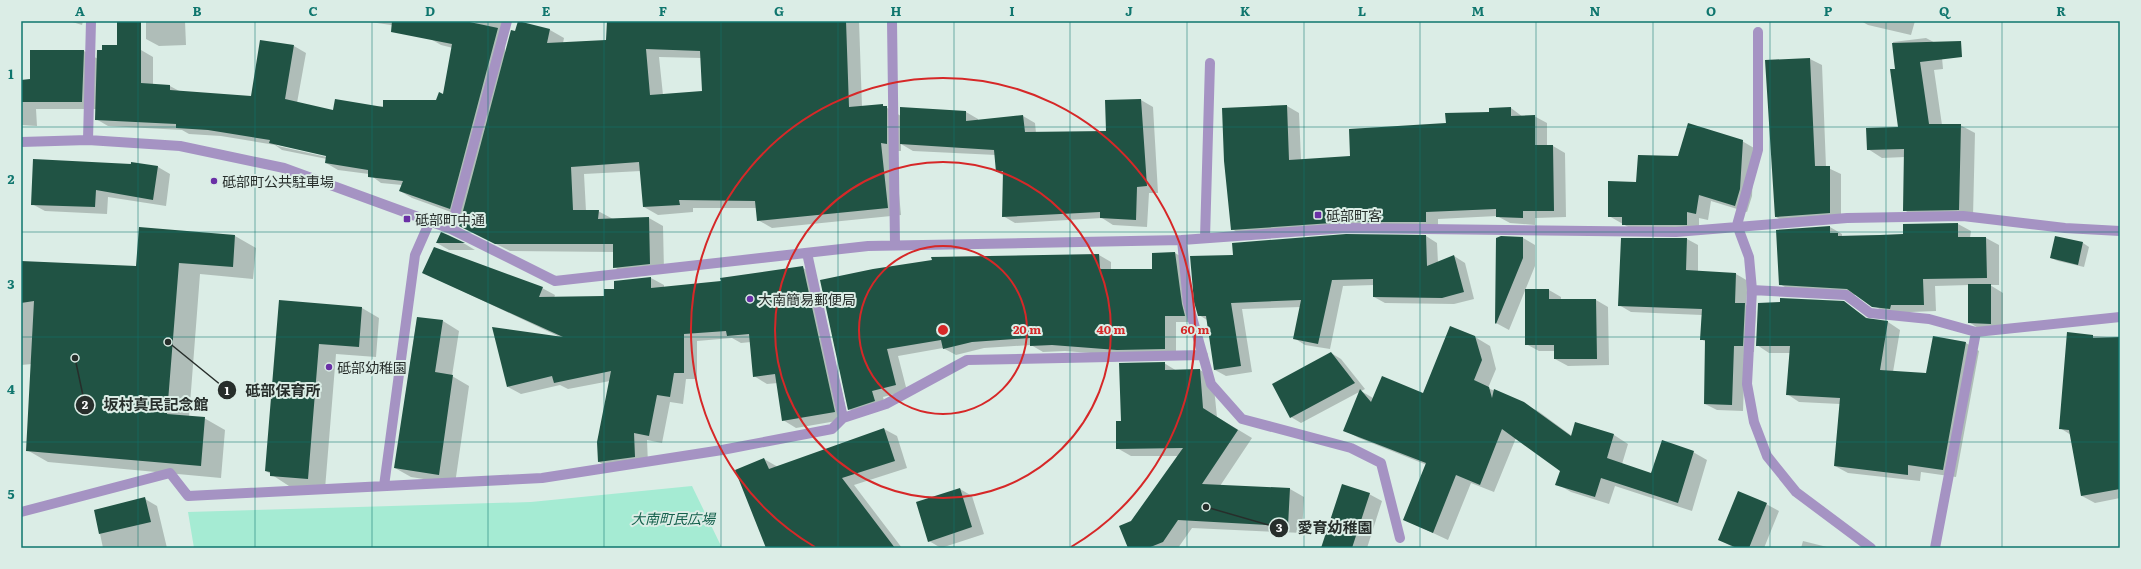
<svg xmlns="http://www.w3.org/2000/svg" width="2141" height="569" font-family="Literata,'Noto Sans JP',serif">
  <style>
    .green { fill: #a5ebd3 }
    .shadow { fill: #0003; fill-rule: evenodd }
    .building { fill: #205344; fill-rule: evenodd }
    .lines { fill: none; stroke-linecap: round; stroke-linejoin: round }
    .minor { stroke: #a593c3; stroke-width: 10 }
    .grid { fill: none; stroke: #0f766e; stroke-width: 1; stroke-opacity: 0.55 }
    .ring { fill: none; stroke: #d62828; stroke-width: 2 }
    .poi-dot { fill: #6a30a6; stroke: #dbede6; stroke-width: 1.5 }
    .labels { text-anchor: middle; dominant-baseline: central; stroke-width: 4; stroke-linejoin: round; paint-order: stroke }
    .poi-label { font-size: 14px; fill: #272e2b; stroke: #dbede6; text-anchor: start }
    .park-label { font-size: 14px; font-style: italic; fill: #15614d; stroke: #dbede6 }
    .centre { fill: #d62828; stroke: #dbede6; stroke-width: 2 }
    .ring-label { font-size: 12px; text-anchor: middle; font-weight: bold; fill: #d62828; stroke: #dbede6; stroke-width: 4; stroke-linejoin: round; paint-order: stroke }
    .leader { fill: none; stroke: #272e2b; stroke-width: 1.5 }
    .callout-dot { fill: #272e2b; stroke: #dbede6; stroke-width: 1.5 }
    .mark-label { font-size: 12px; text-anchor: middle; font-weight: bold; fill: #fff }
    .callout-label { font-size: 15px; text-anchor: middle; font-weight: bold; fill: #272e2b; stroke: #dbede6; stroke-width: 4; stroke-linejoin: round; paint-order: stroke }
    .neatline { fill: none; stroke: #0f766e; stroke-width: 1.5 }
    .grid-label { font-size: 13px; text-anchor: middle; font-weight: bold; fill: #0f766e }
  </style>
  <rect width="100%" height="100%" fill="#dbede6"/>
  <path class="green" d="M692,486L722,548H194L188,512L531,502Z"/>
  <path class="shadow" d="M69,21H83L82,25Z
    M146,21H185L186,45L159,46L146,39Z
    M363,21H398V26Z
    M432,21H460L475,24L476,21H505V55L520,23L550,30L564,38L563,43L607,41L608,21H859L862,107L882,105L901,116L966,112L978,119V121L1023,116L1035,123L1036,133L1107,132L1141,100L1153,107L1158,193H1149L1147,227L1113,225L1102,218L1015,223L1003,216L1004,176L997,172L996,155L913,151L901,144V151H895L901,215L772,228L758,220L757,208H693V212L658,215L644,207L641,171L584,174L586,211H598L613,219L649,218L663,226L664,271L628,275L614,267V252L510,251L474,233L462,216L412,198L400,191L402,185L381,183L369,174L338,170L326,163L327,159L282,150L275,145L221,136L189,134L182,130L108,126L96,119V109H36L37,126L21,125V81L31,80L84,51L98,59V51L141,50L153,57V85L170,86L181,92L251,97L294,46L306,53L297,103L334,111L437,101L443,95L453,48L441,45L429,38ZM659,57L701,58L703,92L663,95ZM275,144L331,156V158L278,146Z
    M1861,21H1915L1911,35L1868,25Z
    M1926,38L1941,46L1943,69L1934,70L1942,125H1960L1975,133L1973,217L1918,218L1904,210L1905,157L1882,158L1868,149L1900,128L1893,42Z
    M1810,59L1822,65L1826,167L1841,174V219L1787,224L1776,217Z
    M1287,106L1299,113L1301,160L1351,157L1447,124L1511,108L1523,117L1534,116L1547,123V146H1553L1565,153L1566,217L1535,218V225L1510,223L1497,216L1438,219V229L1244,236L1232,229Z
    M1742,141L1754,148L1752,196L1747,212L1711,201L1708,220L1699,218V231H1635L1609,216L1637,183L1679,157Z
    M132,163L158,167L170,174L166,206L108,197L107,214L45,211L32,204Z
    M1958,224L1971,231L1970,238H1986L1999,245V285H1990L2003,293V331L1981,330L1969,322V285L1935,286L1936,311L1886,313L1857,295L1793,292L1780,284L1830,227L1842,234V236L1904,235V225Z
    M140,228L235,236L256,248L253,279L200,274L189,417L204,418L225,430L221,478L48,462L27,450L32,364L21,365V266L137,267Z
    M441,233L465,244L475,250H449L437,243Z
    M1346,236H1426L1437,243L1438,263L1454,256L1465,263L1474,299L1454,304L1385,303L1374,297V285L1343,286L1330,349L1305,345L1294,338L1301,307L1242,309L1252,372L1226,376L1215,370L1207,320L1199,315L1234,256Z
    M1523,238L1535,245V266L1509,330L1496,323Z
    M1687,239L1698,245V272L1736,274L1748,281L1746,305L1756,311L1754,352H1745L1743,411L1717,410L1705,404L1706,342L1701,339L1702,315L1631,312L1619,305Z
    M2083,243L2089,247L2084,267L2058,261L2051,258Z
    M1175,253L1187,260L1196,322H1176V355L1129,356L1065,351L1043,352L1031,345L984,348L956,355L943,348L898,356L907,391L883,397L886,407L860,416L849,409L933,261V258L1099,255L1111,262V270H1154Z
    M803,268L816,275L848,419L796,428L783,420L778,383L767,384L754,376L751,342L741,343L732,338L697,341V379H686L683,404L670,402L662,443L647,440L648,464L612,469L599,462L610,381L568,389L560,385L521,394L508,387L562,338L424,273L542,288L555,295L554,298L605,297L615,290L651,278L664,285V288L722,282Z
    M1549,290L1561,297V300H1596L1608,307L1609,365L1568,366L1555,359V351H1539L1526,344Z
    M280,301L362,308L379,318L376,357L336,354L325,489L289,486L266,471Z
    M1843,302L1870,320L1888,322L1900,330L1893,372L1927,374L1934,337L1966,343L1979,351L1956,477L1921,472L1920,481L1848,473L1835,466L1840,404L1799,402L1787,394L1790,353H1769L1757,345Z
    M417,318L443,321L459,331L452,376L469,386L455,484L411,477L395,468Z
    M2068,334L2120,338V498L2095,503L2082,496L2071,435L2060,428Z
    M1475,337L1490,346L1496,369L1488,388L1538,411L1572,436L1576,423L1614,435L1628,444L1622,464L1652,474L1693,452L1707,460L1692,511L1615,486L1609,504L1571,492L1557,484L1561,471L1516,438L1494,492L1471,483L1448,540L1405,520L1427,465L1359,438L1344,430L1361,391L1301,423L1291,417L1331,353L1341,359L1365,389L1361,391L1373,398L1424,394Z
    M1164,363L1177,371L1200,370L1213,378L1217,417L1252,438L1220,486L1290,489L1304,497L1302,533L1192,528L1178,548H1129L1131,522L1179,456H1131L1117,448L1122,422Z
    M884,429L897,436L907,468L854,485L902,548H766L764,459L778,467Z
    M960,489L972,496L984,534L941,548L929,541Z
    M1369,494L1382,501L1367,548H1347Z
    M145,499L157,506L167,548H103L95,510Z
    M1766,504L1779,511L1764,548H1735L1719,540Z
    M1803,541L1831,548H1801Z"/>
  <path class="building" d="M117,21H141V83L170,85V90L251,96L260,40L294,45L285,99L333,110L335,99L383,107V100H436L439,92L443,94L452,44L391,32L392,21H465L498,28L450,209L399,191L403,181L368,177V170L325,163L326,156L269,143L270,140L208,130L176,128V124L95,120L97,50H102V45H117Z
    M518,21L550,29L547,43L606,40L607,21H846L849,107L883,104V106H887V144L881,143L888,208L757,221L755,201L679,200L680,205L643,207L639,162L571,167L573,210H599L598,219L649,217L650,264L613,268V244H495L459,226L511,30L515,31ZM646,49L700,51L702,91L650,95Z
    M1961,41L1962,57L1920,62L1929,124H1961L1959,210L1903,211L1904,149L1867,150L1866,128L1898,127L1890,69H1895L1892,43Z
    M30,50H84L82,102H21V80L30,79Z
    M1810,58L1815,166H1830V213L1775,217L1765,60Z
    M1141,99L1147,186L1137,187L1136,220L1100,218V212L1002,217L1003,171L996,172L994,150L900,144V107L966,111V121L1023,115L1025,132L1106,131L1105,100Z
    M1287,105L1289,160L1350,156L1349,129L1446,123L1445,113L1489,112V108L1511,107V116L1535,115V145H1553L1554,211H1523V218L1496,217V209L1426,212V222H1346L1231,230L1224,161L1222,108Z
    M1688,123L1743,140L1740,189L1735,206L1699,195L1696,214L1687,212V225H1622V217H1608V181L1636,182L1638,155L1678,156Z
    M33,159L131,164V162L158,166L153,200L96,190L95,207L31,205Z
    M1958,223V237H1986L1987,278L1923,279L1924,305H1891L1890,309L1872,307L1847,289L1779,285L1776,230L1830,226V233H1838V236L1880,235L1903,234V224Z
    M139,227L235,235L233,267L179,263L167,414L205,417L201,466L26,451L34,301L21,303V261L136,266Z
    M441,232L448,235L465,243H436Z
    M1346,234L1426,235L1427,266L1454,255L1464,292L1442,298L1373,297V279L1332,280L1318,344L1293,339L1301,300L1231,303L1241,366L1214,370L1206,316H1198L1194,302L1190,256L1233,255L1232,243Z
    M1501,236L1523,237V258L1496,324L1495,323L1496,238Z
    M2055,236L2083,242L2078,265L2050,258Z
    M1621,238H1687L1686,270L1736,273L1735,303H1745L1743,346H1734L1732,405L1704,404L1705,340H1700L1702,309L1618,306Z
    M434,247L543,287L539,297L604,296V289H614V281L651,277V288L721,281L720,278L803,266L835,412L782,421L775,374L753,377L749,334L727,336L726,331L684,334V373H674L670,397L657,395L649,436L634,433L635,457L598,462L597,442L611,371L554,383L552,376L507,387L492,327L563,337L422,273Z
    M1175,252L1182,304L1185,316H1165V349L1117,350L1052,345L1030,346V338L972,342L943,349L941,340L887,349L896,385L872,391L875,401L848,410L820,280L873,269L932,260L931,257L1099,254L1100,269H1152V253Z
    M1968,284H1991V324L1968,323Z
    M1525,289H1549V299H1596L1597,359H1554V345H1525Z
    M1780,298L1844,301L1866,318L1888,321L1880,370L1926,373L1933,336L1966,342L1943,470L1908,465V475L1834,466L1840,398L1786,395L1790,346H1756L1758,303L1780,302Z
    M279,300L362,307L359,347L319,344L308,479L270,476V472L265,471Z
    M417,317L443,320L435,372L453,375L439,475L394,468Z
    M1450,326L1475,336L1482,360L1474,380L1489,387L1492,398L1494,389L1524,402L1571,436L1575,422L1614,434L1607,458L1651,473L1662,440L1694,451L1678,503L1601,478L1595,497L1555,485L1560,471L1502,429L1480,485L1456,475L1433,533L1403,520L1426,463L1343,431L1360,389L1371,402L1382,376L1423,393Z
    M2067,332L2093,335V338L2120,337V489L2081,496L2069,430L2059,429Z
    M1331,352L1355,383L1290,418L1272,384Z
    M1165,362V370L1200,369L1203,408L1238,430L1202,484L1290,488L1288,526L1178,520L1163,542L1148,548H1128L1119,526L1131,521L1183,448L1116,449V421H1121L1119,363Z
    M884,428L895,461L842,478L895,548H766L735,470L764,458L769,469Z
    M1342,484L1370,493L1352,548H1321Z
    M960,488L972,527L928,542L916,502Z
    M1738,491L1767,503L1749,548H1737L1718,540Z
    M145,497L151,522L99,534L94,510Z"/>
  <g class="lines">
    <path class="minor" d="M892,21L895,245
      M1758,32V150L1737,225L1749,257L1752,290L1747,384L1754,422L1767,456L1796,492L1871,548
      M88,140L91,21
      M21,142L88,140L180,146L284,168L451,229L555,281L868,246L1182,240L1346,228L1676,232L1847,218L1963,216L2065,228L2120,231
      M451,229L507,21
      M1205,238L1210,63
      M1182,240L1188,303L1211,384L1242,419L1351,448L1381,463L1400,538
      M807,253L843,418
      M1752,290L1846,295L1870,313L1929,319L1976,332L2120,317
      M384,486L415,255L430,221
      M21,512L170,473L188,496L542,478L722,450L832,429L843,418L886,404L967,360L1203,355
      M1935,548L1976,332"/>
  </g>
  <path class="grid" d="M138,21V548M255,21V548M372,21V548M488,21V548M604,21V548M721,21V548M838,21V548M954,21V548M1070,21V548M1187,21V548M1304,21V548M1420,21V548M1536,21V548M1653,21V548M1770,21V548M1886,21V548M2002,21V548M21,127H2120M21,232H2120M21,337H2120M21,442H2120"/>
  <g class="ring">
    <circle cx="943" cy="330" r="84"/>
    <circle cx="943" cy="330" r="168"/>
    <path d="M815 547A252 252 0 1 1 1071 547"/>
  </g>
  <g class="poi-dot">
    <circle cx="214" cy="181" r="4"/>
    <rect x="1314" y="211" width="8" height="8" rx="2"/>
    <rect x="403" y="215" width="8" height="8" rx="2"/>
    <circle cx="750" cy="299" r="4"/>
    <circle cx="329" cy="367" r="4"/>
  </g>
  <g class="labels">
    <g class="poi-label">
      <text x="222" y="181">砥部町公共駐車場</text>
      <text x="1326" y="215">砥部町客</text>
      <text x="415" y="219">砥部町中通</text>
      <text x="758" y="299">大南簡易郵便局</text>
      <text x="337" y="367">砥部幼稚園</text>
    </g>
    <g class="park-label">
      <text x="673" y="518">大南町民広場</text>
    </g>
  </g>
  <circle cx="943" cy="330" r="6" class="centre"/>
  <g class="ring-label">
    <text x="1027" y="334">20 m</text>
    <text x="1111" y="334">40 m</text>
    <text x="1195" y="334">60 m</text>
  </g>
  <path class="leader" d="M168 342L227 390M75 358L85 405M1206 507L1279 528"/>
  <g class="callout-dot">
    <circle cx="168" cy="342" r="4"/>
    <circle cx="75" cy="358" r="4"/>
    <circle cx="1206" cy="507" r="4"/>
    <circle cx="227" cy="390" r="10"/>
    <circle cx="85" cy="405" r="10"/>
    <circle cx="1279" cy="528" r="10"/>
  </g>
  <g class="mark-label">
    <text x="227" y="395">1</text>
    <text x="85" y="409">2</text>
    <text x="1279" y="532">3</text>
  </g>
  <g class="callout-label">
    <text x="283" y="396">砥部保育所</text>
    <text x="156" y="410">坂村真民記念館</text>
    <text x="1335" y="533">愛育幼稚園</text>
  </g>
  <rect width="2141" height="569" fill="none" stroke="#dbede6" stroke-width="44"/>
  <rect x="22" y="22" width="2097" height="525" class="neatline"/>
  <g class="grid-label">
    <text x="80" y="16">A</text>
    <text x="197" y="16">B</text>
    <text x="313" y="16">C</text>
    <text x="430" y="16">D</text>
    <text x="546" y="16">E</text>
    <text x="663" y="16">F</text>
    <text x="779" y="16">G</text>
    <text x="896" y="16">H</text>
    <text x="1012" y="16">I</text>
    <text x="1129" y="16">J</text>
    <text x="1245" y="16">K</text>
    <text x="1362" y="16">L</text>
    <text x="1478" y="16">M</text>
    <text x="1595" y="16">N</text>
    <text x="1711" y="16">O</text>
    <text x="1828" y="16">P</text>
    <text x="1944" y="16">Q</text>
    <text x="2061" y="16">R</text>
    <text x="11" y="79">1</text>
    <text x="11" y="184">2</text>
    <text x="11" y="289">3</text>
    <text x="11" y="394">4</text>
    <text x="11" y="499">5</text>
  </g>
</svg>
